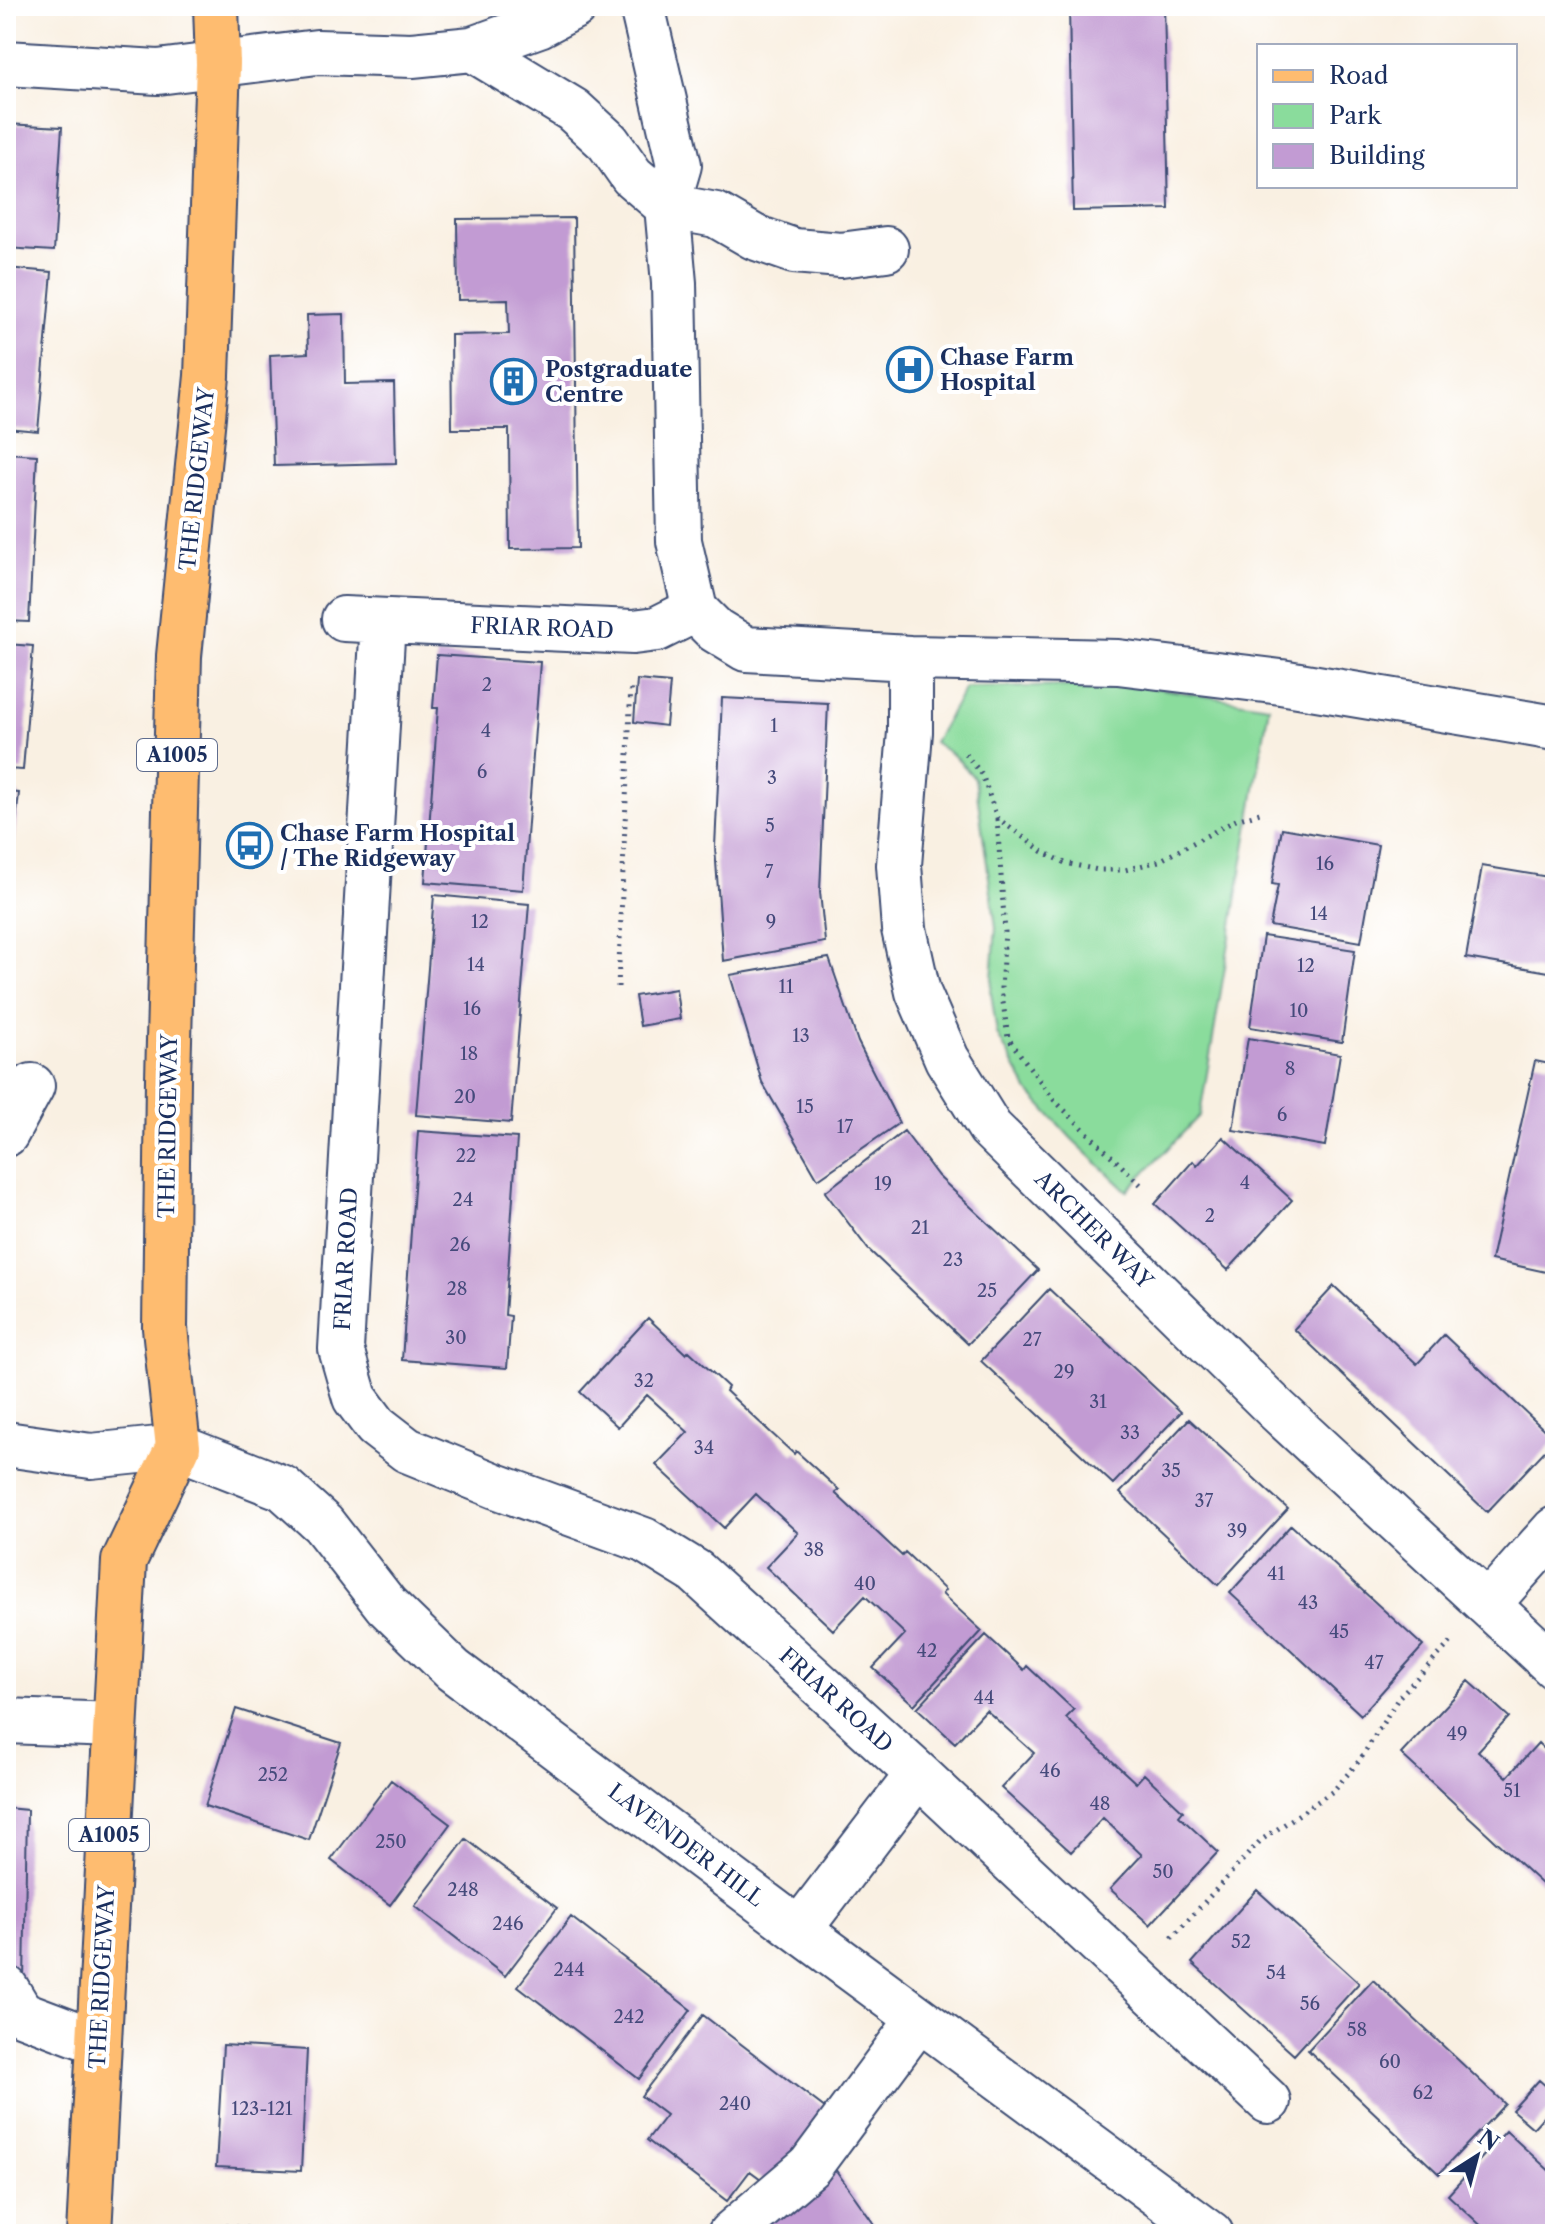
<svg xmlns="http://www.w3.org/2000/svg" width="1561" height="2240" font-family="'Libre Caslon Text',serif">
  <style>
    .green { fill: #8adc9c; stroke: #52867d; stroke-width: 2 }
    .building { fill: #c29bd3 }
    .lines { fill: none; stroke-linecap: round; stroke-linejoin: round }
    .minor-casing { stroke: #3c4c72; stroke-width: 48 }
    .major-casing { stroke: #3c4c72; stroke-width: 48 }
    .path { stroke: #3c4c72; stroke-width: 5; stroke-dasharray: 2 6; stroke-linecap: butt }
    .minor { stroke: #fff; stroke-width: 44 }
    .major { stroke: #febc70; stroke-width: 44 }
    .labels { text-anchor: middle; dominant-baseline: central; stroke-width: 8; stroke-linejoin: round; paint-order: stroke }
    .number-label { font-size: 18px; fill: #454a7b }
    .shield { fill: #fff; stroke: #5f6d8e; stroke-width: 2 }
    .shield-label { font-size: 20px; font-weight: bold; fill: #1b2f5e }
    .poi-label { font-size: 22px; font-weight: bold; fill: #1b2f5e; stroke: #fff; text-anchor: start }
    .street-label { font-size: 22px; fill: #1b2f5e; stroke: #fff }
  </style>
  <rect width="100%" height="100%" fill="#fff"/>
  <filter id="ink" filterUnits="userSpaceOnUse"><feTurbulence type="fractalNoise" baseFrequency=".0125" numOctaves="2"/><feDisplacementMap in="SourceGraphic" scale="16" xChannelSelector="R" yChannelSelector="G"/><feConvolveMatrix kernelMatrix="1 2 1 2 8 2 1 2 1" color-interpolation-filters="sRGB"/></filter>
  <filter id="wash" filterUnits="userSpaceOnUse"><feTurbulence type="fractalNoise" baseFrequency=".006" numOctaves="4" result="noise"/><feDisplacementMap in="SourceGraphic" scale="32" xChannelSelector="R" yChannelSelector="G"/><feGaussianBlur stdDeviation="1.8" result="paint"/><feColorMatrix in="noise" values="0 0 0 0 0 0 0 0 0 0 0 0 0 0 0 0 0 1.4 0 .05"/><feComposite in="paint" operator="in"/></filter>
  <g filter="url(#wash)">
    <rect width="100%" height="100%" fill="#f9f0e2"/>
    <path class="green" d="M1136,685L1269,706L1200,1115L1127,1191L1072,1139L1029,1092L997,1034L991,992L996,927L975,779L958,759L934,742L965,688Z"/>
    <g id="blocks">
      <path class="building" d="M1069,6H1164L1169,209L1073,211Z
        M6,124L62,127L54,251L6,248Z
        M574,218L578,548L510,549L509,429H452L451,335L509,334L508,299L458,300L457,219Z
        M6,268L52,272L38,431L6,428Z
        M344,314L345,384L394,383L396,463L274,466L270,355L308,353L307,315Z
        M6,453L37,455L29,622L6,621Z
        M6,644L33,646L23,770L6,769Z
        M437,655L540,662L523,890L425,882L438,708H433Z
        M637,680L670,683L666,726L634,722Z
        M722,698L828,703L820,892L825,942L723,961L715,847Z
        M6,792L19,793L8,897H6Z
        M1282,828L1378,845L1361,942L1270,926L1278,885L1272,884Z
        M1482,866L1555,878V973L1466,958Z
        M434,895L529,904L511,1123L416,1115Z
        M1263,936L1355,950L1342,1042L1250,1027Z
        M829,958L858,1042L899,1123L818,1179L762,1082L730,975Z
        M676,989L680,1019L640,1026L635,996Z
        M1248,1038L1340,1054L1325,1146L1233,1130Z
        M1535,1061L1555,1065V1274L1491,1260Z
        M418,1131L517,1138L505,1315L511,1316L507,1368L402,1360Z
        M904,1131L938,1176L1038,1270L968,1344L868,1249L825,1192Z
        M1223,1137L1292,1200L1228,1270L1155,1204L1193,1161L1197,1166Z
        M1334,1286L1417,1364L1444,1335L1555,1440L1487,1512L1294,1329Z
        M1049,1289L1181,1412L1113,1484L981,1361Z
        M648,1318L686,1354L689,1351L728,1387L726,1391L794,1454L796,1451L839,1490L835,1493L902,1556L905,1552L945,1590L942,1594L982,1631L914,1705L873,1668L905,1634L865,1596L833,1630L766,1567L798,1533L756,1494L724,1528L656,1465L688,1432L647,1395L618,1427L580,1392Z
        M1189,1419L1288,1509L1218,1585L1120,1493Z
        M1291,1525L1423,1646L1361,1715L1230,1593Z
        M986,1635L1024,1670L1027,1666L1074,1710L1066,1718L1136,1783L1144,1774L1183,1811L1179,1816L1218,1852L1150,1925L1110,1889L1142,1855L1103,1818L1071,1852L1001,1788L1034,1753L986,1710L955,1743L917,1708Z
        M1469,1681L1509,1717L1478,1751L1507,1777L1538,1743L1555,1759V1896L1401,1754Z
        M236,1709L341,1743L309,1840L205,1806Z
        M391,1780L450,1824L390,1905L331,1860Z
        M6,1808L27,1810L24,1982H6Z
        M466,1839L557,1908L505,1976L415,1906Z
        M1257,1890L1359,1983L1294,2055L1192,1963Z
        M571,1917L691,2010L639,2079L518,1986Z
        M1373,1980L1505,2104L1439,2174L1308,2050Z
        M703,2015L830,2112L772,2187L750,2171L727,2201L647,2140L666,2115L641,2096Z
        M223,2045L307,2050L301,2171L216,2167Z
        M1539,2080L1555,2094V2104L1533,2128L1512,2110Z
        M1506,2131L1555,2176V2234H1490L1448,2195Z
        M835,2169L881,2234H769L760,2222Z
        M219,2224L297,2232V2234H218Z"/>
    </g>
  </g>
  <g filter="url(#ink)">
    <use href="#blocks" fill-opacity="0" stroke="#3c4c72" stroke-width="2"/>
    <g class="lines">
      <defs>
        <path id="minor" d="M642,6L679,165L667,206L674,283L679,541L695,610L715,630L746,649L910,658L1118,662L1281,682L1555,728
          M472,49L573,110L608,142L632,176L667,206L716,215L754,237L794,251L841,255L886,249
          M6,63L158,72L317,52L412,55L472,49L539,25L575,6
          M344,619L633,632L657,629L695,610
          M383,621L341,1349L355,1398L376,1426L407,1450L496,1486L644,1540L696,1572L918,1774L1268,2101
          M910,658V732L899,865L904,929L918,992L947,1059L990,1128L1277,1410L1555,1667
          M6,1134L32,1086
          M6,1444L91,1456L178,1447L283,1488L323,1524L386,1605L453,1670L799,1930L1211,2234
          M1488,1604L1555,1529
          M6,1721L115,1725
          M799,1930L918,1774
          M6,1988L21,2013L98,2042
          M730,2234L810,2166L919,2019"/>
        <path id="major" d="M89,2234L124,1561L178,1447L165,1328L168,1079L179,656L207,376L218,64L216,6"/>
      </defs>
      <use href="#minor" class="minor-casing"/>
      <use href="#major" class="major-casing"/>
      <path class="path" d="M965,754L982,774L997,818L1042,851L1065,863L1098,870H1125L1159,861L1236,820L1260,813
        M997,819L1005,932L1001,988L1008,1038L1054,1100L1142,1186
        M618,987L631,684
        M1172,1938L1260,1841L1333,1791L1360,1760L1399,1697L1451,1642"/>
      <use href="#minor" class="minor"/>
      <use href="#major" class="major"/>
    </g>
  </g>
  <defs>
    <symbol id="hospital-ring" viewBox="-11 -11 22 22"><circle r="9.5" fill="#fff" stroke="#1f6fb2" stroke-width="1.5"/><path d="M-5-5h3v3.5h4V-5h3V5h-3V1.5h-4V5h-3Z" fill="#1f6fb2"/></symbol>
    <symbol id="building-ring" viewBox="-11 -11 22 22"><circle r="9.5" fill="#fff" stroke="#1f6fb2" stroke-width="1.5"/><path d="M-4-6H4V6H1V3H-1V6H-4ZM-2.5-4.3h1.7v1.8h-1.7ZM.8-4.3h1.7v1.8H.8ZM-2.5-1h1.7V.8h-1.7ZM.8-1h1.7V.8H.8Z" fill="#1f6fb2"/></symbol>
    <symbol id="bus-ring" viewBox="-11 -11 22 22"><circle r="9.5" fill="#fff" stroke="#1f6fb2" stroke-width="1.5"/><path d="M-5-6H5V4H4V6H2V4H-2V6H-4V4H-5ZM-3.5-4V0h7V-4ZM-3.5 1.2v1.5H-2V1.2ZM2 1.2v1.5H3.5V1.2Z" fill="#1f6fb2"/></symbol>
  </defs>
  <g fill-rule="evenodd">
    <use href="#hospital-ring" x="884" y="344" width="51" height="51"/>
    <use href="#building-ring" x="488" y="356" width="51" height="51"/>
    <use href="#bus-ring" x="224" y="820" width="51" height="51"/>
  </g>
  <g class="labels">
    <g class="number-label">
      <text x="487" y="685">2</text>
      <text x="774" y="726">1</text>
      <text x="486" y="731">4</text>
      <text x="482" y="772">6</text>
      <text x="772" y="778">3</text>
      <text x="770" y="826">5</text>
      <text x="1325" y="864">16</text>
      <text x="769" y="872">7</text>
      <text x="1319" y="914">14</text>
      <text x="480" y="922">12</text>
      <text x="771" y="922">9</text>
      <text x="476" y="965">14</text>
      <text x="1306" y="966">12</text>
      <text x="786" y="987">11</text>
      <text x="472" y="1009">16</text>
      <text x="1299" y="1011">10</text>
      <text x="801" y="1036">13</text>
      <text x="469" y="1054">18</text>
      <text x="1290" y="1069">8</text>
      <text x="465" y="1097">20</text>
      <text x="805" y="1107">15</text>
      <text x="1282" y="1115">6</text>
      <text x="845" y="1127">17</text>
      <text x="466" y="1156">22</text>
      <text x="1245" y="1183">4</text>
      <text x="883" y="1184">19</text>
      <text x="463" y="1200">24</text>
      <text x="1210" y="1216">2</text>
      <text x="920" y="1228">21</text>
      <text x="460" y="1245">26</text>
      <text x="953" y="1260">23</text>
      <text x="457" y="1289">28</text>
      <text x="987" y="1291">25</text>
      <text x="456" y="1338">30</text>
      <text x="1032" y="1340">27</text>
      <text x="1064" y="1372">29</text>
      <text x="644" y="1381">32</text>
      <text x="1098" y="1402">31</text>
      <text x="1130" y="1433">33</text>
      <text x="704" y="1448">34</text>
      <text x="1171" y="1471">35</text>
      <text x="1204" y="1501">37</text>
      <text x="1237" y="1531">39</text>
      <text x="814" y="1550">38</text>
      <text x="1276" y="1574">41</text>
      <text x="865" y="1584">40</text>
      <text x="1308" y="1603">43</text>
      <text x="1339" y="1632">45</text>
      <text x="927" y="1651">42</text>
      <text x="1374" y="1663">47</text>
      <text x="984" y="1698">44</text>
      <text x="1457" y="1734">49</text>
      <text x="1050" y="1771">46</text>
      <text x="273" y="1775">252</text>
      <text x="1512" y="1791">51</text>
      <text x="1100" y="1804">48</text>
      <text x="391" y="1842">250</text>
      <text x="1163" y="1872">50</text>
      <text x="463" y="1890">248</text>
      <text x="508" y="1924">246</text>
      <text x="1241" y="1942">52</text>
      <text x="569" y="1970">244</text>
      <text x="1276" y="1973">54</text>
      <text x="1310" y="2004">56</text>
      <text x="629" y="2017">242</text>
      <text x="1357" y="2030">58</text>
      <text x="1390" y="2062">60</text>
      <text x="1423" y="2093">62</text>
      <text x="735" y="2104">240</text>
      <text x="262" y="2109">123-121</text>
    </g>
    <g class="shield">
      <rect x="137" y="739" width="80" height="32" rx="6"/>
      <rect x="69" y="1819" width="80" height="32" rx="6"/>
    </g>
    <g class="shield-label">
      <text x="177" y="755">A1005</text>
      <text x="109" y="1835">A1005</text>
    </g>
    <g class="poi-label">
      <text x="940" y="357">Chase Farm<tspan x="940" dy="25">Hospital</tspan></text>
      <text x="545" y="369">Postgraduate<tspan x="545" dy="25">Centre</tspan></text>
      <text x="280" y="833">Chase Farm Hospital<tspan x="280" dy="25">/ The Ridgeway</tspan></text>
    </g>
    <g class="street-label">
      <text transform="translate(197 479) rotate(-84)">THE RIDGEWAY</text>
      <text transform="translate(542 628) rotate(2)">FRIAR ROAD</text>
      <text transform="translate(168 1126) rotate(-89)">THE RIDGEWAY</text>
      <text transform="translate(1094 1230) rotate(45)">ARCHER WAY</text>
      <text transform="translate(346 1259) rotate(-87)">FRIAR ROAD</text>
      <text transform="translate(836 1700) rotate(42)">FRIAR ROAD</text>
      <text transform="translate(686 1845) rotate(37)">LAVENDER HILL</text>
      <text transform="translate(102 1977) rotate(-87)">THE RIDGEWAY</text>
    </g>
  </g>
  <rect width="1561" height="2240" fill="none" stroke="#fff" stroke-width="32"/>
  <rect x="1257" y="44" width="260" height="144" fill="#ffffff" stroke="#a4acbf" stroke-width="2"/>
  <rect x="1273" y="70" width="40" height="12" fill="#febc70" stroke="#a4acbf" stroke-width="2"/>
  <text x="1329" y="84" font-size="24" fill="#1b2f5e">Road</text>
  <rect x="1273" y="104" width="40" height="24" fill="#8adc9c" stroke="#a4acbf" stroke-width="2"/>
  <text x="1329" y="124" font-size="24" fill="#1b2f5e">Park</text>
  <rect x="1273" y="144" width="40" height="24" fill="#c29bd3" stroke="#a4acbf" stroke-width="2"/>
  <text x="1329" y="164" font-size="24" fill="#1b2f5e">Building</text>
  <g transform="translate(1477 2156) rotate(36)" stroke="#ffffff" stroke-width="6" paint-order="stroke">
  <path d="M0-6L14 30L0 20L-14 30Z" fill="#1b2f5e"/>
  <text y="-12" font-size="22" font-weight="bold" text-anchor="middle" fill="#1b2f5e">N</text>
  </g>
</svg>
